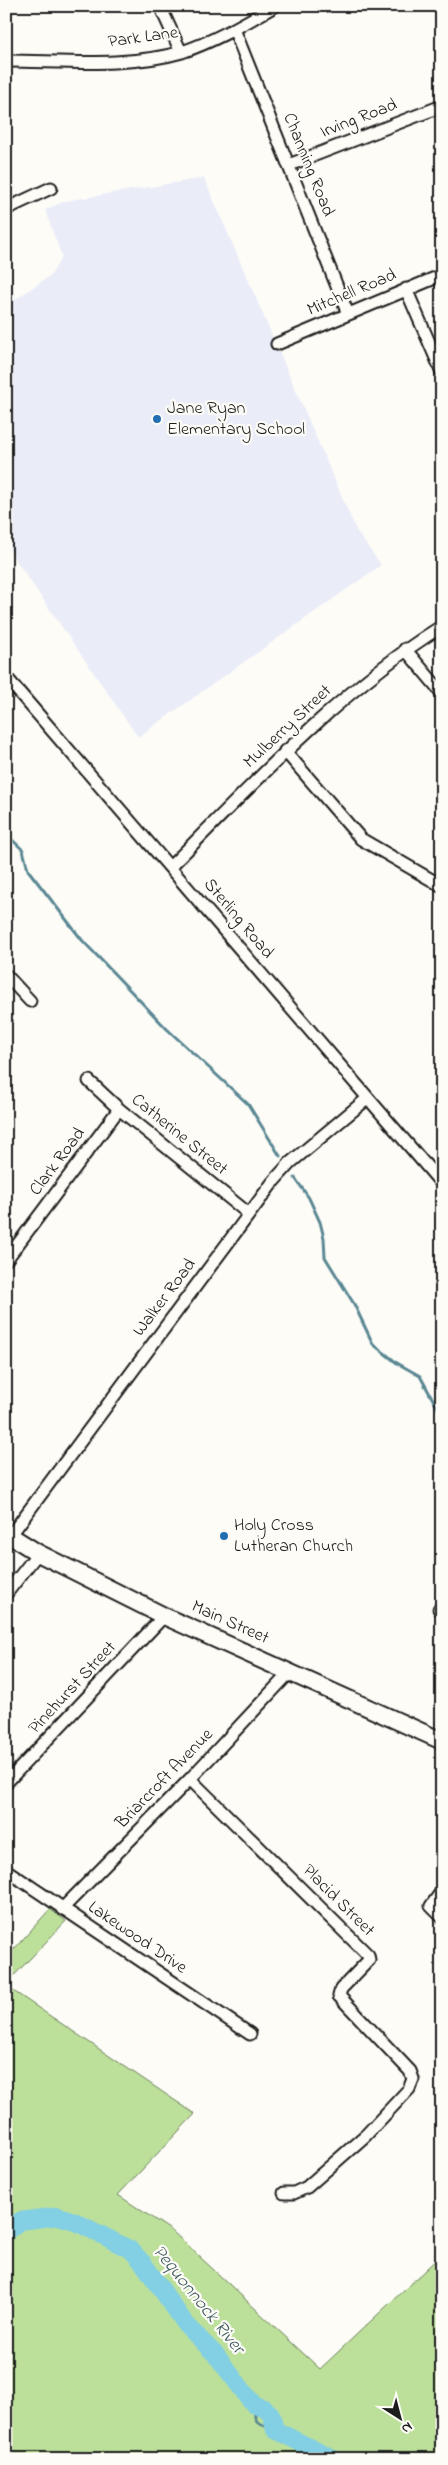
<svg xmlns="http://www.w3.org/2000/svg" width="448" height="2465" font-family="'Indie Flower',sans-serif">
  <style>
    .built { fill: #eaecf8 }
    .park { fill: #bce09a; stroke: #6c7e5b }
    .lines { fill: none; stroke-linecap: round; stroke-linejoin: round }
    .stream { stroke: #5a8793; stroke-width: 3 }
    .river { stroke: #83cfe3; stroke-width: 18 }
    .street-casing { stroke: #1c1c1c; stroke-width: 15 }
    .secondary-casing { stroke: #1c1c1c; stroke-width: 20 }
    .street { stroke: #fdfcf7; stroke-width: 11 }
    .secondary { stroke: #fdfcf7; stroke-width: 16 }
    .poi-dot { fill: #1f6fb2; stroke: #fdfcf7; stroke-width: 2 }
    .labels { text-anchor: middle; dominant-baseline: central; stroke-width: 4.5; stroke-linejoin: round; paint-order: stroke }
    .street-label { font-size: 18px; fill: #1c1c1c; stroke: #fdfcf7 }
    .poi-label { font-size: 18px; fill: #1c1c1c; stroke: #fdfcf7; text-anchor: start }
    .water-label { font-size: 19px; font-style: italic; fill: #405b62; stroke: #fdfcf7 }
  </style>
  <rect width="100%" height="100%" fill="#fdfcf7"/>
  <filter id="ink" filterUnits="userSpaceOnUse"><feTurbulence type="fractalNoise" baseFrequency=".02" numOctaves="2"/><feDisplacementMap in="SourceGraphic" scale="10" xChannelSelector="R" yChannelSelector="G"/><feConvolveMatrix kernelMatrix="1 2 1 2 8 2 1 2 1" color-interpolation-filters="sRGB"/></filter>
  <g filter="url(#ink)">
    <path class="built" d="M204,178L357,532L381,565L138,737L6,546V306L51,275L62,257L45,210L65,201Z"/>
    <path class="park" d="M50,1909L66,1921L6,1984V1958Z
      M6,1986L195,2114L118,2195L172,2231L320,2369L442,2254V2459H6Z"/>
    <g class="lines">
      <path class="stream" d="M6,834L23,850L28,870L82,940L167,1029L248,1104L280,1156
        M295,1178L309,1198L320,1222L324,1238L325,1257L354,1304L373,1344L397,1363L420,1376L442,1416
        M254,2405L255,2418L258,2423L275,2430"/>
      <path class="river" d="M6,2232L20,2221L59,2216L74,2221L131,2250L143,2263L187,2326L216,2355L254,2405L264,2408L271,2414L275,2430L333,2459"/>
      <defs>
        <path id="street" d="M160,6L181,52
          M234,29L348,314
          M6,61C62,61 127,68 182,52C215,41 245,23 275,6
          M289,165L442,106
          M6,209L51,188
          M406,289L442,372
          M277,344L442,275
          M405,649L442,693
          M6,677L442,1184
          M285,751L361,839L442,886
          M170,867C256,781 339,691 442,626
          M6,975L30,1001
          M89,1081L119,1109L249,1214
          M6,1260L119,1109
          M10,1536L273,1182L290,1163L368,1098
          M6,1594L38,1553
          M439,1609L442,1606
          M190,1779L368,1955L369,1960L341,1989L339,1996L410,2071L413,2079L409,2089L366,2135L307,2187L294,2193H284
          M6,1783L164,1616
          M6,1870L250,2034
          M442,1891L431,1906L442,1917
          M62,1909L190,1779L291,1671"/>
        <path id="secondary" d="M6,1533L38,1553L164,1616L442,1741"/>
      </defs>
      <use href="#street" class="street-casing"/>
      <use href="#secondary" class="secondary-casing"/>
      <use href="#street" class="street"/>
      <use href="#secondary" class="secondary"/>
    </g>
  </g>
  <g class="poi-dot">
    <circle cx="157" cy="419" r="5"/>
    <circle cx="224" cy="1536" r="5"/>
  </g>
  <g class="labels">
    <g class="street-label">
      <text transform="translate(143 38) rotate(-8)">Park Lane</text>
      <text transform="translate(359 119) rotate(-21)">Irving Road</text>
      <text transform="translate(308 165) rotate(68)">Channing Road</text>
      <text transform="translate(352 293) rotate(-23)">Mitchell Road</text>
      <text transform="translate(288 727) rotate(-43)">Mulberry Street</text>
      <text transform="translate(238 919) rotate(50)">Sterling Road</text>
      <text transform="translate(179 1135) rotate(39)">Catherine Street</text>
      <text transform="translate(58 1162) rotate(-53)">Clark Road</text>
      <text transform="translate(165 1298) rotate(-53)">Walker Road</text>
      <text transform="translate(230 1623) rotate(24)">Main Street</text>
      <text transform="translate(73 1688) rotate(-47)">Pinehurst Street</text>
      <text transform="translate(165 1779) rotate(-46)">Briarcroft Avenue</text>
      <text transform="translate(338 1901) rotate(45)">Placid Street</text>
      <text transform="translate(137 1938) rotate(34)">Lakewood Drive</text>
    </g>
    <g class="poi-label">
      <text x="167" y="409">Jane Ryan<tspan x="167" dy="21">Elementary School</tspan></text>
      <text x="234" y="1526">Holy Cross<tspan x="234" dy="21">Lutheran Church</tspan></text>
    </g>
    <g class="water-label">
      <text transform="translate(198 2300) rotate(51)">Pequonnock River</text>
    </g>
  </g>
  <rect width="448" height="2465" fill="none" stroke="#fdfcf7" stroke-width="25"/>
  <rect x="12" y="12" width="423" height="2440" fill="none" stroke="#1c1c1c" stroke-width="2" filter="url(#ink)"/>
  <g transform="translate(400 2418) rotate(144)" stroke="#fdfcf7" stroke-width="4" paint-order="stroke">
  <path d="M0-4L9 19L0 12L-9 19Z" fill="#1c1c1c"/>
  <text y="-8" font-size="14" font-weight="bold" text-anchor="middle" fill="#1c1c1c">N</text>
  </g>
</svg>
